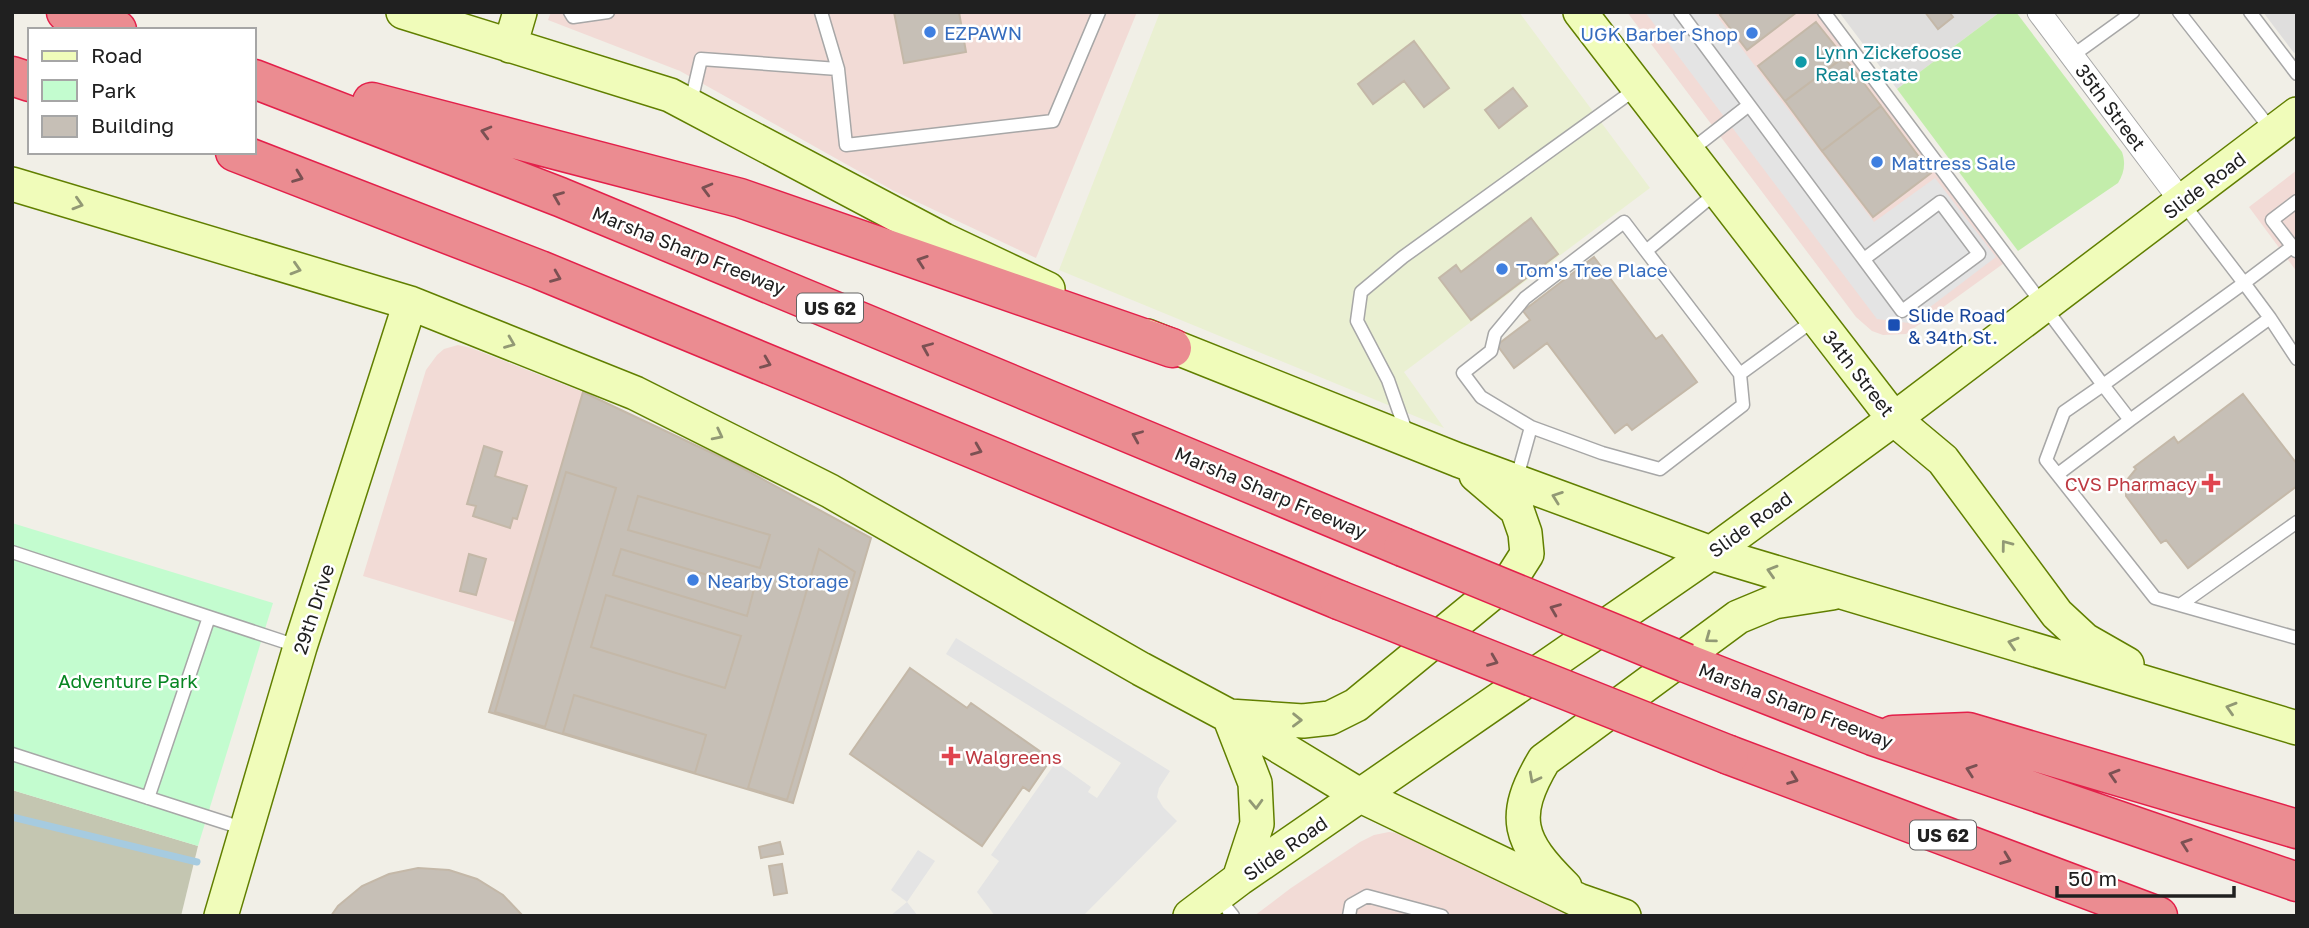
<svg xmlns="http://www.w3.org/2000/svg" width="2309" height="928" font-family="'Golos Text',sans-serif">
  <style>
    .residential { fill: #dfdedd }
    .commercial { fill: #f2dbd6 }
    .construction { fill: #c4c6b1 }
    .farmland { fill: #eaf0d2 }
    .grass { fill: #c3edab }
    .park { fill: #c3fccf }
    .parking { fill: #e4e4e4 }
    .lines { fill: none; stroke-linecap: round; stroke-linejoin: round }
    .stream { stroke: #a6cbe0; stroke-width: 7 }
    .building { fill: #c6bfb6; stroke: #c4b8a8; stroke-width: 2 }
    .lane-casing { stroke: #a7a7a7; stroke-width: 15 }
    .street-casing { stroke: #a7a7a7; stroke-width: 25 }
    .secondary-casing { stroke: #617f00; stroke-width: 36 }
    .highway-casing { stroke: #e3204a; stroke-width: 41 }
    .lane { stroke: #fff; stroke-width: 12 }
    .street { stroke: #fff; stroke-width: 23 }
    .secondary { stroke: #f0fcba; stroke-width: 33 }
    .highway { stroke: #eb8c91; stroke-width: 38 }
    .highway-bridge-casing { stroke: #e3204a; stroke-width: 41; stroke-linecap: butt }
    .highway-bridge { stroke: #eb8c91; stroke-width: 38 }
    .oneway { stroke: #7b5153 }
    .oneway2 { stroke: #929975 }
    .shop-dot { fill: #3f7fe0; stroke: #fff; stroke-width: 2.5 }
    .culture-dot { fill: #0f9aa8; stroke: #fff; stroke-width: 2.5 }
    .transit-dot { fill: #1a4fb4; stroke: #fff; stroke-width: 2.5 }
    .health-dot { fill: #e0444e; stroke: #fff; stroke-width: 2.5 }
    .labels { text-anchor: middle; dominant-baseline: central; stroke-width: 5; stroke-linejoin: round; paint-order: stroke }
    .shield { fill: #fff; stroke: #636363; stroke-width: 2 }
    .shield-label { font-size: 18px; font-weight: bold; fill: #202020 }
    .shop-label { font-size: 19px; fill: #366cbe; stroke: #fff; text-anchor: start }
    .culture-label { font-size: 19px; fill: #0d838f; stroke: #fff; text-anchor: start }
    .street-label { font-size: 19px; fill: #202020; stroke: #fff }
    .transit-label { font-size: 19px; fill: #164399; stroke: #fff; text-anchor: start }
    .health-label { font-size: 19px; fill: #be3a42; stroke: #fff; text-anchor: end }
    .park-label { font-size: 19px; fill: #078622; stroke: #fff }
  </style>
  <rect width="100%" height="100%" fill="#f1efe7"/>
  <path class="residential" d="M1839,12H2000L1897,89Z
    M2263,12H2297V51L2294,53Z"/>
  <path class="commercial" d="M551,12H1137L1036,258L894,191L680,71L548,20Z
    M1627,12H1818L2007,261L1906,334L1883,335L1872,331L1856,317Z
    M2297,170V272L2249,207Z
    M458,345L471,348L583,392L515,622L363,576L426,370L437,355L444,349Z
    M1389,832L1405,834L1582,916H1254L1291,888L1360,842L1374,835Z"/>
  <path class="construction" d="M12,790L198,846L181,916H12Z"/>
  <path class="farmland" d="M1160,12H1519L1650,188L1404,372L1444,428L1059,270Z"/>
  <path class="grass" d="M2000,12H2016L2122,152C2126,164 2124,173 2118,183L2018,251L1897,89Z"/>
  <path class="park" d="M12,523L273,603L198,846L12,790Z"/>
  <path class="parking" d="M1645,12H1714L1874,222L1935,178L1996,257L1909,323L1877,319Z
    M956,638L1170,771L1159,788L1157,797L1163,807L1177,821L1083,916H995L977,892L999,861L991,855L1056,762L1091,787L1088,792L1097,798L1121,763L946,654Z
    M918,850L935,861L907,902L918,916H890L907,902L891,890Z"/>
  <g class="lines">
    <path class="stream" d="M12,817L197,862"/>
  </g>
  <path class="building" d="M894,12H959L966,52L904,63Z
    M1724,12H1797L1747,50L1720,15Z
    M1925,12H1949L1953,17L1938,29Z
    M1816,22L1844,57L1785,101L1758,66Z
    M1414,41L1449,88L1424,107L1404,81L1373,104L1358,84Z
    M1844,57L1881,106L1822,151L1785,101Z
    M1513,88L1527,106L1499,128L1485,110Z
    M1881,106L1931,173L1873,217L1822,151Z
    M1531,218L1558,254L1471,320L1439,278L1456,265L1461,272Z
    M1594,257L1656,339L1662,335L1697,382L1632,430L1627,424L1615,433L1547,343L1514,368L1497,345L1530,320L1523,311Z
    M583,392L731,462L871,538L793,803L489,712Z
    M2243,394L2297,464V486L2188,568L2166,540L2161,543L2126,496V481L2136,469L2134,467L2174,437L2178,443Z
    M484,446L502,452L495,476L527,486L517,519L513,518L510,528L473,516L476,506L467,504Z
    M566,472L616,488L545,727L495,712Z
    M638,496L770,535L760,568L628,530Z
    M621,549L754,589L747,616L613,575Z
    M819,549L855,572L787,800L748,788Z
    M469,554L486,559L476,595L460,591Z
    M606,595L741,636L725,688L591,647Z
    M910,668L967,708L971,703L1051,759L1029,791L1023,787L982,846L850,754Z
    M574,695L706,735L695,773L563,733Z
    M780,842L783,854L761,858L759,847Z
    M782,864L787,893L774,895L769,866Z
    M418,868L449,870L477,879L503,895L523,916H331L338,906L362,886L389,874Z"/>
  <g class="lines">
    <defs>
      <path id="lane" d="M570,12L573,17L608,12
        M821,12L838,69
        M1680,12L1902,311L1979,254L1940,202L1864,259
        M1824,12L2103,385L2244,283L2270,318L2130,420L2103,385L2064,412L2046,460L2155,598L2297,638
        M2179,12L2273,132
        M2250,12L2297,74
        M2072,56L2133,12
        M691,102L701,59L838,69L846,145L1053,121L1099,12
        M1690,151L1749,105
        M1717,192L1646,251L1740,374L1814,320
        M2182,202L2244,283L2293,246
        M2296,251L2272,220L2297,201
        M2270,318L2297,359
        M1531,427L1481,397L1463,373L1491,351L1495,334L1525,298L1624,222L1646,251
        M1407,434L1388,380L1357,321L1361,292L1403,257L1637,88
        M2058,474L2130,420
        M1516,481L1531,427L1602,453L1660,469L1743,405L1740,374
        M12,552L300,647
        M2180,605L2297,522
        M12,754L245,829
        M148,798L209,617
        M1218,897L1233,916
        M1349,916L1351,905L1367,896L1442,916"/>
      <path id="street" d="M2039,12L2182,202"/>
      <path id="secondary" d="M403,12L670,95L944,240L1048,289
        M1580,12L1894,419L1943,460L2057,614L2085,640L2127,664
        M510,46L520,12
        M12,184L410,303L635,393L830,491L1141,669L1229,716L1361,796L1578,900L1624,916
        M1147,336L1458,460L1711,553L2297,728
        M1239,879L1257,824L1255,783L1229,716L1303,721L1330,718L1356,705L1513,576L1527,554L1525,533L1517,510L1476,475
        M1565,887C1518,841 1510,817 1544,760L1738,617L1774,602L1832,593
        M221,916L300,647L410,303
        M1190,916L1239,879L1711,553L1894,419L2297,114"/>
      <path id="highway" d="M66,12L117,30
        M12,76L30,82
        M254,79L560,197L1403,547
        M372,102L740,198L1172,348
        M235,152L540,270L1339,600
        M1686,663L1873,736L2297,882
        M1893,735L1968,732L2297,829
        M1729,755L2158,916"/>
    </defs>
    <use href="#lane" class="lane-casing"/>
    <use href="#street" class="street-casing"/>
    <use href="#secondary" class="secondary-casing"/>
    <use href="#highway" class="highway-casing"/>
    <use href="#lane" class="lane"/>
    <use href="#street" class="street"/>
    <use href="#secondary" class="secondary"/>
    <use href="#highway" class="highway"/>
    <defs>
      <path id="highway-bridge" d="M1403,547L1686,663
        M1339,600L1729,755"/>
    </defs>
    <use href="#highway-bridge" class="highway-bridge-casing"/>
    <use href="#highway-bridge" class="highway-bridge"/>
  </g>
  <defs><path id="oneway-chevron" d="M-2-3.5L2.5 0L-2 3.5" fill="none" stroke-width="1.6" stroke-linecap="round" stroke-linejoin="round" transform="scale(1.75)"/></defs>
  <g class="oneway">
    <use href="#oneway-chevron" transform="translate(486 132) rotate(-165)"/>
    <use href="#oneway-chevron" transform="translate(298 177) rotate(21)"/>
    <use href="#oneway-chevron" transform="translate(707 189) rotate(-165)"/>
    <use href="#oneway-chevron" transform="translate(558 197) rotate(-158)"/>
    <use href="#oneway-chevron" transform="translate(922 261) rotate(-161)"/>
    <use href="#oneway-chevron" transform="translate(556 277) rotate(22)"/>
    <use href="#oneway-chevron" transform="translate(927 348) rotate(-157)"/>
    <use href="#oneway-chevron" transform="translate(766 363) rotate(22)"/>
    <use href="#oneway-chevron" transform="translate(1137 436) rotate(-157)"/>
    <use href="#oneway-chevron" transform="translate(977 450) rotate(22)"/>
    <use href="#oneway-chevron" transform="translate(1555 609) rotate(-158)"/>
    <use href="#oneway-chevron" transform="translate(1493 661) rotate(22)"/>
    <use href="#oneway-chevron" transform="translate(1971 770) rotate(-161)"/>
    <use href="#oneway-chevron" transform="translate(2114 775) rotate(-163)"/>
    <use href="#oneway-chevron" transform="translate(1793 779) rotate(21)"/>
    <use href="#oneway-chevron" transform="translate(2186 844) rotate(-161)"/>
    <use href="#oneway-chevron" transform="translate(2006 859) rotate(21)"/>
  </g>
  <g class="oneway2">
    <use href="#oneway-chevron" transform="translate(78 204) rotate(17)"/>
    <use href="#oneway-chevron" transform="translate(296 269) rotate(17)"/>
    <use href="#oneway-chevron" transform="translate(510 343) rotate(22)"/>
    <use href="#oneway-chevron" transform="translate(718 435) rotate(27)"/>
    <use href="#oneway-chevron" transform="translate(1557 497) rotate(-160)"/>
    <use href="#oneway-chevron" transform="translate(2006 545) rotate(-127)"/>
    <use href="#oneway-chevron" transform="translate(1772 571) rotate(-163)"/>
    <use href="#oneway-chevron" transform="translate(1710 638) rotate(144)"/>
    <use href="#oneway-chevron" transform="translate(2013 643) rotate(-163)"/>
    <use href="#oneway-chevron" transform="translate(2231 708) rotate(-163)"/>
    <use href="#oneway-chevron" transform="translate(1297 720) rotate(1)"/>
    <use href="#oneway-chevron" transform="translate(1534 778) rotate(118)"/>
    <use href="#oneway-chevron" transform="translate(1256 804) rotate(88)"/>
  </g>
  <g class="shop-dot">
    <circle cx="930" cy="32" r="7"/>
    <circle cx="1752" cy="33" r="7"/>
    <circle cx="1877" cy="162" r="7"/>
    <circle cx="1502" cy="269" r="7"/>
    <circle cx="693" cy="580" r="7"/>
  </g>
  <circle class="culture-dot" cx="1801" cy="62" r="7"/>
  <rect class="transit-dot" x="1887" y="318" width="14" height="14" rx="3.5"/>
  <g class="health-dot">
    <path d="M2207.5 472.5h7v7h7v7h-7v7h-7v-7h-7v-7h7z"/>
    <path d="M947.5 745.5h7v7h7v7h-7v7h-7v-7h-7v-7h7z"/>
  </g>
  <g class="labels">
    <g class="shield">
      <rect x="797" y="293.5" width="66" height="29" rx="5"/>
      <rect x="1910" y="820.5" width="66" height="29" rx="5"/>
    </g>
    <g class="shield-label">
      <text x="830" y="308">US 62</text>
      <text x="1943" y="835">US 62</text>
    </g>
    <g class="shop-label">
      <text x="944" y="32">EZPAWN</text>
      <text x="1738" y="33" text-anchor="end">UGK Barber Shop</text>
      <text x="1891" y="162">Mattress Sale</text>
      <text x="1516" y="269">Tom's Tree Place</text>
      <text x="707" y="580">Nearby Storage</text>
    </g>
    <g class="culture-label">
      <text x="1815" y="51">Lynn Zickefoose<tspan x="1815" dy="22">Real estate</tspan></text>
    </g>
    <g class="street-label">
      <text transform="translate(2111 107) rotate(53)">35th Street</text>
      <text transform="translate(2204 185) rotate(-37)">Slide Road</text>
      <text transform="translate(689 250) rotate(22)">Marsha Sharp Freeway</text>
      <text transform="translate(1859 373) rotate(52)">34th Street</text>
      <text transform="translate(1271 492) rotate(23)">Marsha Sharp Freeway</text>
      <text transform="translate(1750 524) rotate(-36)">Slide Road</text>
      <text transform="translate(313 609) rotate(-72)">29th Drive</text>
      <text transform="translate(1796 705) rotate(21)">Marsha Sharp Freeway</text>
      <text transform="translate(1285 848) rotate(-35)">Slide Road</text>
    </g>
    <g class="transit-label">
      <text x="1908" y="314">Slide Road<tspan x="1908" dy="22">&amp; 34th St.</tspan></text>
    </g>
    <g class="health-label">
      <text x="2197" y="483">CVS Pharmacy</text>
      <text x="965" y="756" text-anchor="start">Walgreens</text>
    </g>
    <g class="park-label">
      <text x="128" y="680">Adventure Park</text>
    </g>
  </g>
  <rect width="2309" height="928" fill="none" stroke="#202020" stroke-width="28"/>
  <rect x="28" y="28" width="228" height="126" fill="#ffffff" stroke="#a6a6a6" stroke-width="2"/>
  <rect x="42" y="51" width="35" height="10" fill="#f0fcba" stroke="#a6a6a6" stroke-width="2"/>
  <text x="91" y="63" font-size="21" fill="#202020">Road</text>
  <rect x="42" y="80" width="35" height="21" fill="#c3fccf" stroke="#a6a6a6" stroke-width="2"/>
  <text x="91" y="98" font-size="21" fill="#202020">Park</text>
  <rect x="42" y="116" width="35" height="21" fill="#c6bfb6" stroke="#a6a6a6" stroke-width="2"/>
  <text x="91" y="133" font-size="21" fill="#202020">Building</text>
  <path d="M2057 886v10h177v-10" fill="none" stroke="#202020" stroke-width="3.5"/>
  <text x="2068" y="886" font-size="21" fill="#202020" stroke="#ffffff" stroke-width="5" paint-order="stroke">50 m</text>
</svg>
